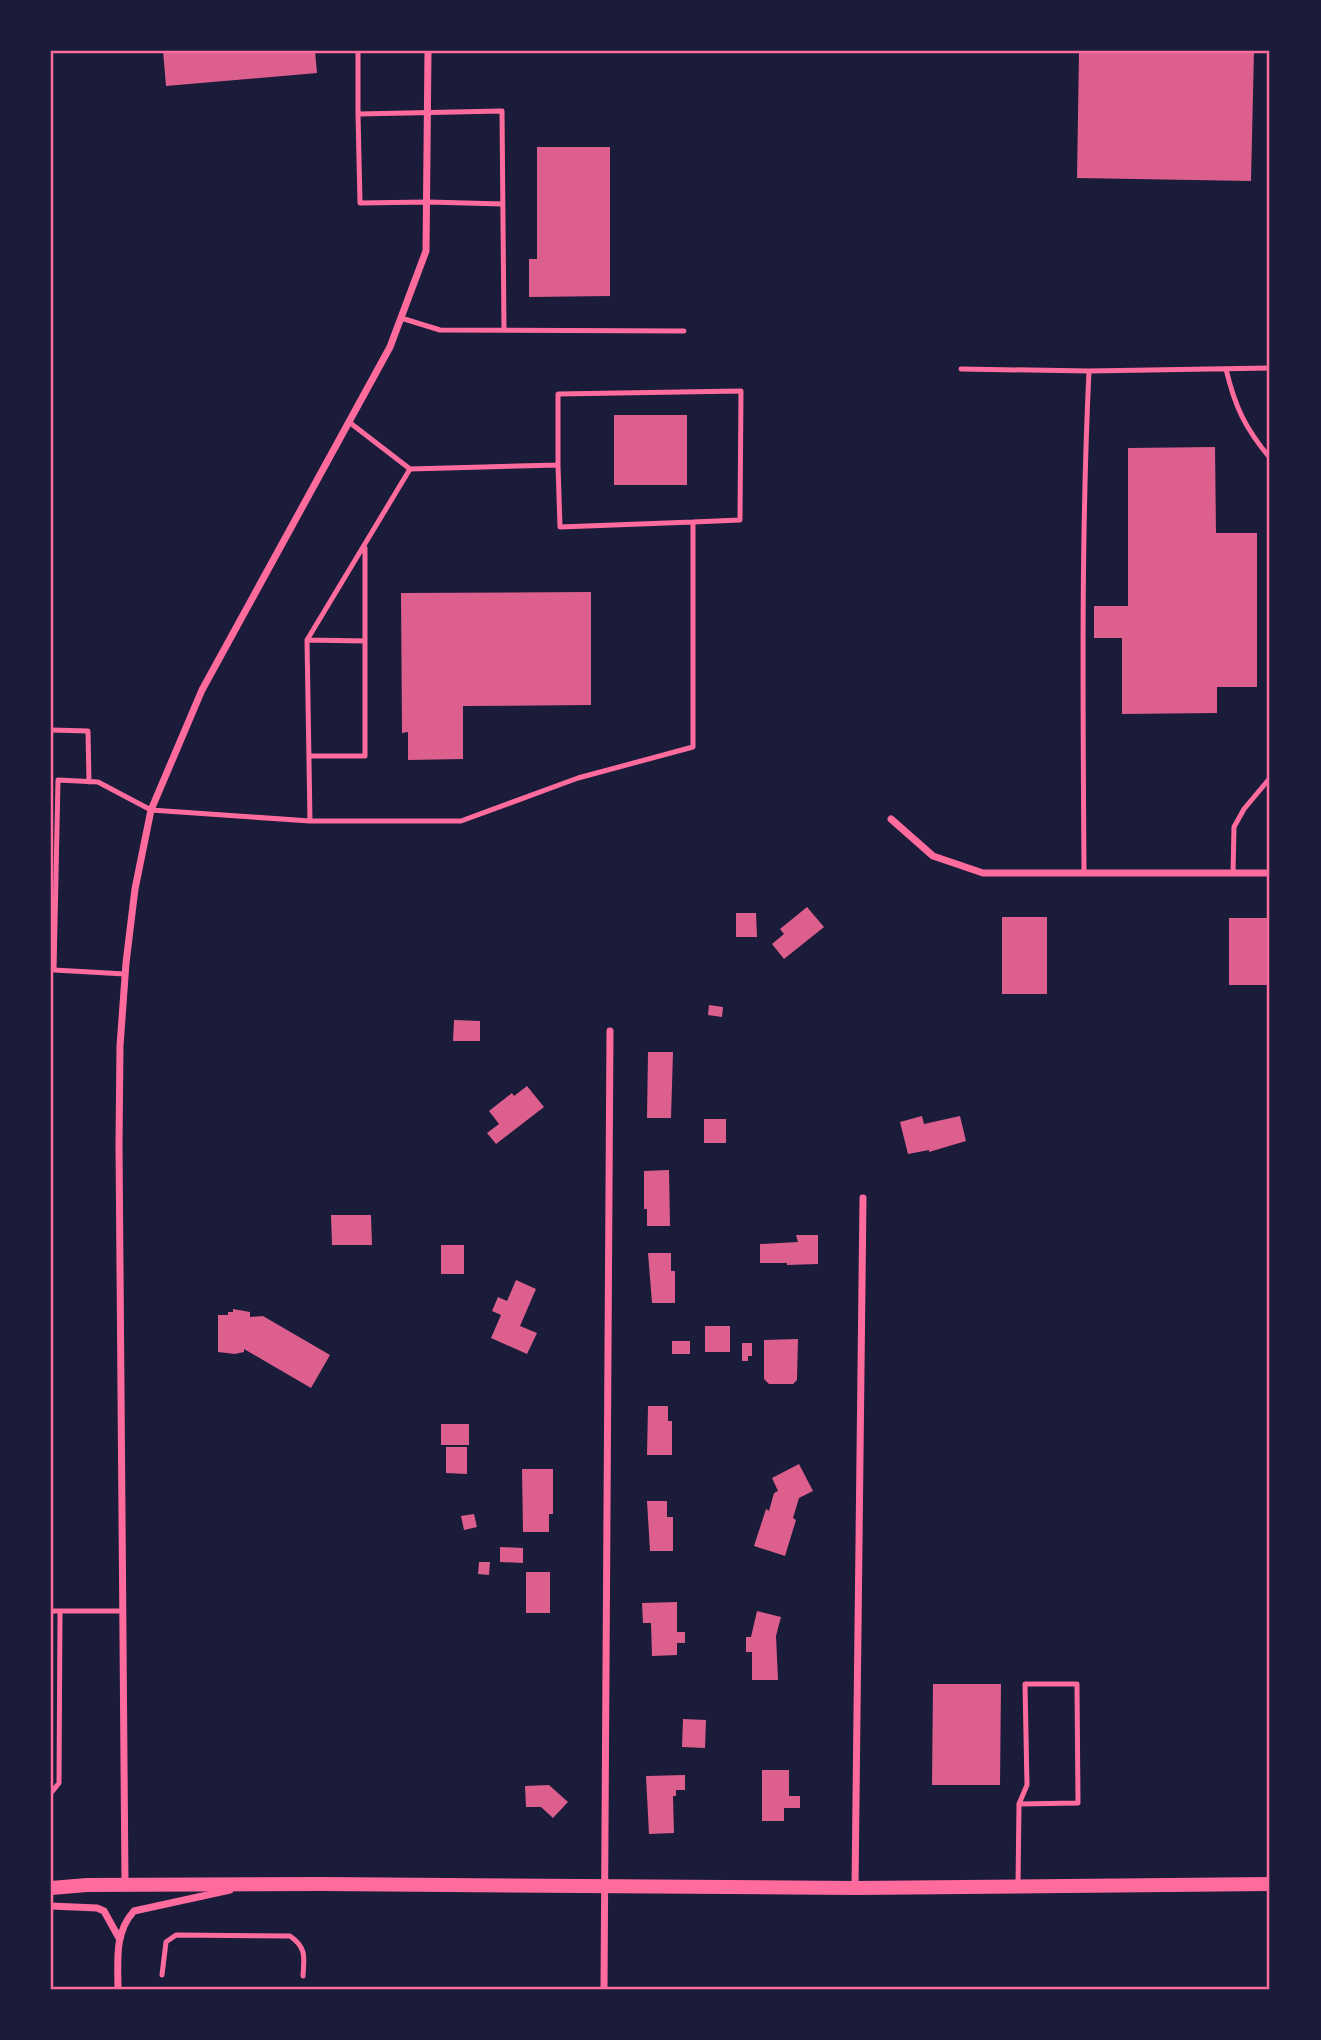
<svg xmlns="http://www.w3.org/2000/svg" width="1321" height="2040" font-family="'Source Sans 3',sans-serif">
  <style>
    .building { fill: #dd5f8e }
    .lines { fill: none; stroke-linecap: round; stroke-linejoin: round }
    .service { stroke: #ff6b9d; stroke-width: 5 }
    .minor { stroke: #ff6b9d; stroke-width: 7 }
    .secondary { stroke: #ff6b9d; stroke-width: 14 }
    .neatline { fill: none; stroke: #ff6b9d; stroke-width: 2.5 }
  </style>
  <rect width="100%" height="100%" fill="#1b1b3a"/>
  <path class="building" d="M163,51H315L317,73L166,86Z
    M1079,51H1254L1251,181L1077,178Z
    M537,147H610V296L529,297V259H537Z
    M614,415H687V485H614Z
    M1215,447L1216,533H1257V687H1217V713L1122,714V638H1094V606H1128V448Z
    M591,592V705L463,706V759L408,760V732L402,733L401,593Z
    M807,907L824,927L784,959L772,944L784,934L780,929Z
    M736,913H756L757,937H736Z
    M1002,917H1047V994H1002Z
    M1229,918H1270V985H1229Z
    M709,1005L723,1007L722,1017L708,1015Z
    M454,1020L480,1021V1041H453Z
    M648,1052H673L671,1118H647Z
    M527,1086L544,1107L496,1144L487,1133L499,1124L489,1111L512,1093L514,1096Z
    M922,1116L924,1124L960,1116L966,1141L929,1152V1150L908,1154L900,1122Z
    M704,1119H726V1143H704Z
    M669,1170L670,1226H647V1209H644V1171Z
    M331,1215H371L372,1245H332Z
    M796,1235H818V1264L787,1265V1263H760V1244L798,1242Z
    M441,1245H464V1274H441Z
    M648,1253H671V1271H675V1303H652Z
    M516,1280L536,1289L520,1326L537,1333L527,1354L491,1338L501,1315L492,1311L498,1297L507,1301Z
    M233,1309L250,1312V1317L263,1316L330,1355L311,1388L244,1349V1352L235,1354L218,1352V1315H228V1312H233Z
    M705,1326H730V1352H705Z
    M798,1339L797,1380L793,1384H769L764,1379V1340Z
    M672,1341H690V1354H672Z
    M742,1343H752V1356H748V1361H742Z
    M648,1406H668V1421H672V1455H647Z
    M441,1424H469V1445H441Z
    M446,1447H467V1474L446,1473Z
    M799,1464L813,1491L799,1498L793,1518L796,1520L785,1556L754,1546L766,1509L769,1511L774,1493L778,1491L772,1478Z
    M522,1469H553V1514H549V1532H523Z
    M647,1501H667V1517H673V1551H650Z
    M474,1514L477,1527L464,1530L461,1516Z
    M500,1547L523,1548V1563L500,1562Z
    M479,1562H490L489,1575L478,1574Z
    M526,1572H550V1613H526Z
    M677,1602V1632H685V1643H677V1655L652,1656L651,1623H643L642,1603Z
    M757,1611L781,1617L776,1636L778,1680H752V1652H746V1637H751Z
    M933,1684H1001L1000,1785H932Z
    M683,1719L706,1720L705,1748L682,1747Z
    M762,1770H789V1796H800V1808H784V1821H762Z
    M685,1775V1790H676V1796H673L674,1833L649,1834L646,1776Z
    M549,1785L568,1802L553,1818L541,1807H526L525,1786Z"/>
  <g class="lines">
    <path class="service" d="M358,114V51
      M503,204L428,202L360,203L358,114L502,111L504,330
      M401,318L440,330L684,331
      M961,369L1089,371L1270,368
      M1226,369C1235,407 1245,428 1270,458
      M558,465L560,527L693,522
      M307,640L365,641
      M51,730L88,731L89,782
      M309,756H365V548
      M310,821H461L578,778L693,747V522L740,520L741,391L558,394V465L410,469
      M1084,872C1083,705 1081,538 1089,371
      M1233,873L1234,827L1244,809L1270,778
      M125,974L54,970L58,780L98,782L151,810L310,821L307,640L410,469L349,422
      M51,1611H122
      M51,1793L59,1783L60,1611
      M1018,1886L1019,1804L1027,1785L1025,1684H1077L1078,1803L1019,1804
      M162,1975L166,1942L176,1935L290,1936C307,1948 304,1957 303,1976"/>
    <path class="minor" d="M891,819L933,856L983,873H1270
      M125,1885L119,1144L120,1046L126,963L135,889L151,810L202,690L390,347L426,251L428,51
      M855,1887L863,1198
      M51,1906L97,1908L104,1911L119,1938
      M118,1989C118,1961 114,1933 134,1911L230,1890
      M604,1989L610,1031"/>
    <path class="secondary" d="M51,1888L87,1885L322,1884L855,1888L1270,1884"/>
  </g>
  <rect width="1321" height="2040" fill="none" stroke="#1b1b3a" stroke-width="105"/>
  <rect x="52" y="52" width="1216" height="1936" class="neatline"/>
</svg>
